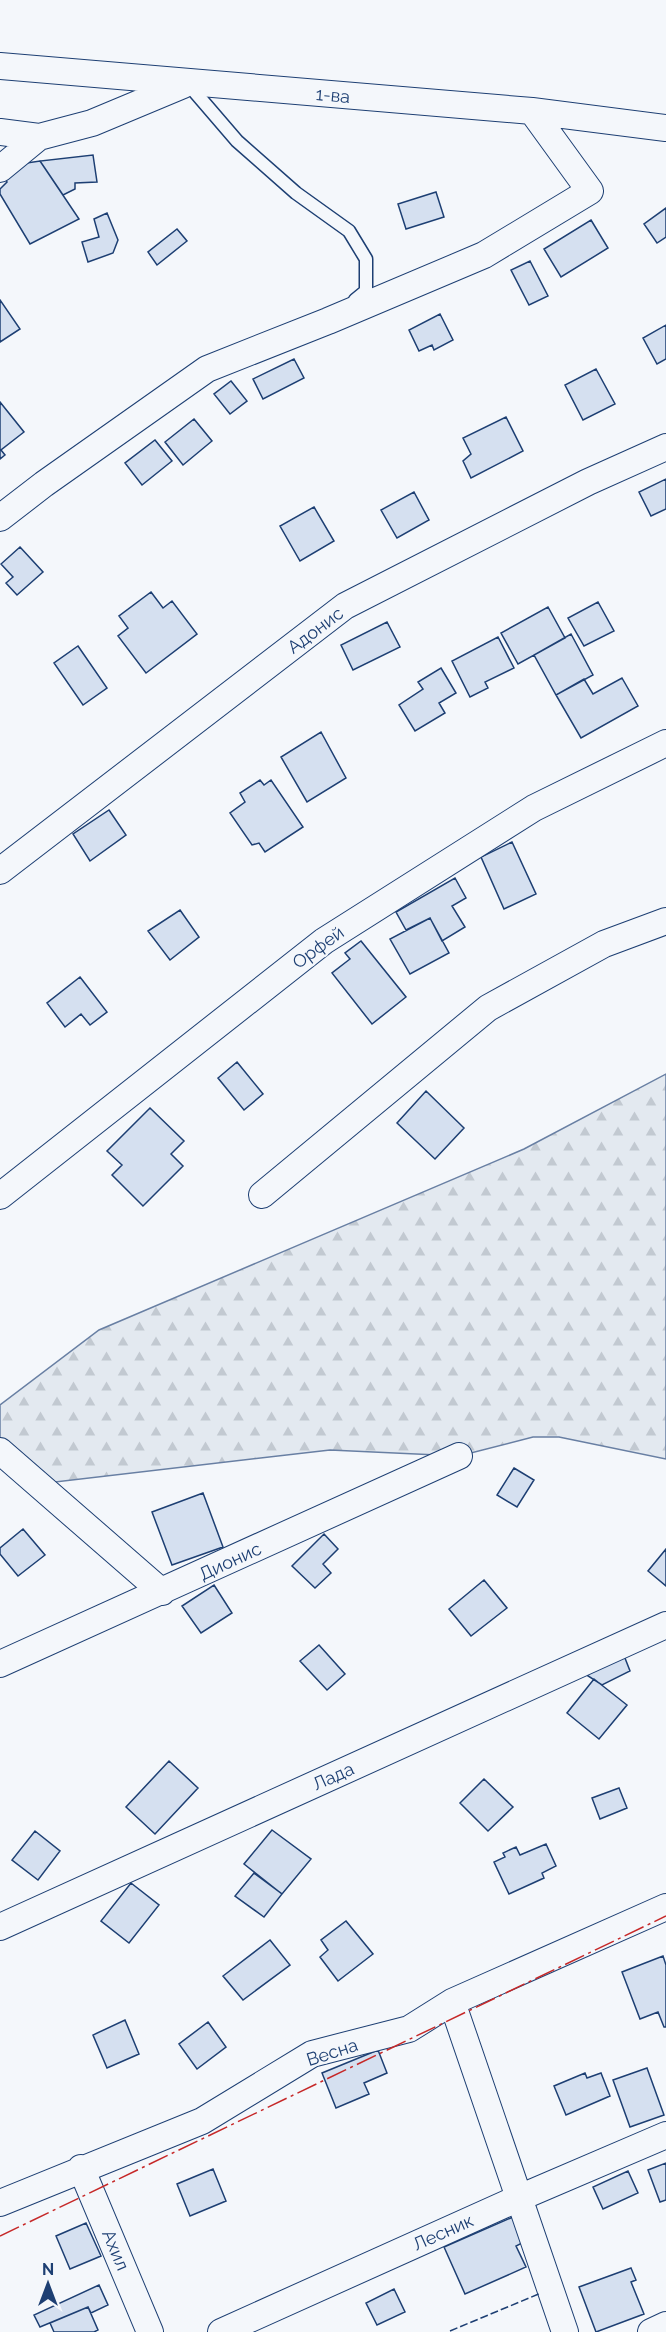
<svg xmlns="http://www.w3.org/2000/svg" width="666" height="2332" font-family="Raleway,sans-serif">
  <style>
    .forest { fill: url(#forest-firs); stroke: #687fa3; stroke-width: 1.5 }
    .building { fill: #d5e0f0; stroke: #1d3f73; stroke-width: 1.5 }
    .lines { fill: none; stroke-linecap: round; stroke-linejoin: round }
    .service-casing { stroke: #1d3f73; stroke-width: 15 }
    .minor-casing { stroke: #1d3f73; stroke-width: 28 }
    .service { stroke: #f4f7fb; stroke-width: 12 }
    .minor { stroke: #f4f7fb; stroke-width: 26 }
    .fence { stroke: #1d3f73; stroke-width: 1.5; stroke-dasharray: 8 3; stroke-linecap: butt }
    .power { stroke: #c62828; stroke-width: 1.5; stroke-dasharray: 21 4.5 3 4.5; stroke-linecap: butt }
    .labels { text-anchor: middle; dominant-baseline: central; stroke-width: 4.5; stroke-linejoin: round; paint-order: stroke }
    .street-label { font-size: 18px; fill: #1d3f73; stroke: #f4f7fb }
  </style>
  <defs>
    <pattern id="forest-firs" width="22" height="20" patternUnits="userSpaceOnUse" patternTransform="scale(1.5)"><rect width="22" height="20" fill="#e3e9f0"/><path d="M5 1l3.5 6h-7zM16 11l3.5 6h-7z" fill="#c2c9d1"/></pattern>
  </defs>
  <rect width="100%" height="100%" fill="#f4f7fb"/>
  <path class="forest" d="M666,1074V1459L559,1437H533L459,1456L330,1450L38,1484L0,1451V1405L99,1330L524,1149Z"/>
  <path class="building" d="M93,155L97,182L75,183V189L63,195L40,161Z
    M40,161L79,219L30,244L0,194V189L7,182L4,174L20,164Z
    M436,192L444,217L406,229L398,204Z
    M666,208V237L657,243L644,224Z
    M107,213L118,240L113,253L88,262L82,242L99,237L94,219Z
    M591,220L608,248L561,277L544,249Z
    M177,229L187,241L157,265L148,252Z
    M530,261L548,296L529,305L511,270Z
    M0,300L20,329L0,342Z
    M440,314L453,340L434,350L432,345L419,351L409,330Z
    M666,325V359L657,364L643,338Z
    M294,359L304,378L263,399L253,379Z
    M596,369L615,404L583,420L565,385Z
    M231,381L247,401L230,414L214,394Z
    M0,402L24,432L1,450L5,455L0,459Z
    M506,417L523,451L471,478L463,461L471,454L463,438Z
    M194,419L212,441L183,465L165,442Z
    M155,440L172,461L142,485L125,463Z
    M666,479V509L651,516L639,492Z
    M414,492L429,520L397,538L381,510Z
    M314,507L334,541L300,561L280,526Z
    M20,547L43,572L17,595L6,583L13,577L1,564Z
    M151,592L163,608L172,601L197,634L146,673L118,636L128,628L119,616Z
    M598,602L614,631L584,646L568,618Z
    M548,607L565,638L518,664L501,633Z
    M387,622L400,647L353,670L341,645Z
    M571,634L593,675L556,695L534,655Z
    M498,637L514,668L485,682L488,688L470,697L452,661Z
    M78,646L107,688L83,705L54,663Z
    M441,668L456,693L439,703L445,713L415,731L399,705L423,689L418,682Z
    M622,678L638,706L581,738L556,695L584,679L593,694Z
    M321,732L346,778L307,802L281,757Z
    M260,780L264,785L271,780L303,827L265,852L259,843L252,845L230,813L245,802L240,793Z
    M109,810L126,835L90,861L73,834Z
    M512,842L536,894L504,909L481,857Z
    M455,878L466,898L452,906L465,927L442,941L430,918L406,930L396,912Z
    M180,910L199,937L170,960L148,931Z
    M430,918L449,953L410,974L390,939Z
    M361,941L406,997L372,1024L332,973L350,959L345,953Z
    M80,977L107,1012L90,1025L81,1014L65,1027L47,1003Z
    M237,1062L263,1094L244,1110L218,1078Z
    M426,1091L464,1128L435,1159L397,1123Z
    M150,1108L184,1141L171,1154L183,1166L143,1206L112,1175L122,1165L107,1151Z
    M514,1468L534,1480L517,1507L497,1495Z
    M203,1493L223,1547L172,1565L152,1512Z
    M23,1529L45,1555L18,1576L0,1554V1548Z
    M324,1534L338,1549L323,1564L331,1573L315,1588L292,1566Z
    M666,1549V1586L648,1571Z
    M484,1580L507,1608L471,1636L449,1609Z
    M214,1585L232,1613L201,1633L182,1606Z
    M319,1645L345,1674L327,1690L300,1661Z
    M623,1653L630,1671L602,1685L582,1672Z
    M594,1679L627,1705L599,1739L567,1713Z
    M169,1761L198,1788L155,1834L126,1807Z
    M484,1779L513,1807L488,1831L460,1803Z
    M619,1788L627,1808L600,1819L592,1798Z
    M272,1830L311,1859L282,1894L244,1864Z
    M35,1831L60,1851L38,1880L12,1860Z
    M546,1844L556,1866L542,1873L544,1878L509,1894L494,1862L505,1857L503,1853L516,1847L520,1855Z
    M254,1873L282,1894L264,1917L235,1896Z
    M131,1883L159,1905L129,1943L101,1921Z
    M346,1921L373,1954L338,1981L320,1957L328,1950L321,1940Z
    M270,1940L290,1965L243,2000L223,1976Z
    M663,1956L666,1965V2027H664L658,2012L640,2019L622,1972Z
    M125,2020L139,2054L107,2068L93,2035Z
    M208,2022L226,2047L197,2069L179,2044Z
    M378,2050L387,2073L364,2083L369,2094L336,2108L322,2073Z
    M647,2068L664,2115L630,2127L613,2080Z
    M585,2073L587,2078L601,2073L610,2096L566,2115L554,2086Z
    M666,2163V2200L660,2202L648,2170Z
    M213,2169L226,2201L190,2216L177,2184Z
    M628,2171L638,2193L603,2209L593,2187Z
    M513,2217L524,2242L516,2246L526,2267L465,2294L444,2247Z
    M86,2223L101,2256L70,2269L56,2236Z
    M631,2268L636,2280L631,2282L644,2314L596,2332L579,2287Z
    M99,2285L108,2305L91,2313L88,2307L40,2327L34,2315Z
    M394,2289L405,2312L377,2325L366,2303Z
    M88,2307L98,2330L94,2332H54L50,2323Z"/>
  <g class="lines">
    <defs>
      <path id="service" d="M188,84L237,141L296,193L349,231L366,259V291L355,300"/>
      <path id="minor" d="M0,66L532,111L666,128
        M0,132L39,137
        M0,169L39,137L92,123L183,85
        M0,518L44,484L207,369L328,321L484,255L590,191L532,111
        M0,871L345,606L588,482L666,447
        M262,1195L488,1008L604,944L666,921
        M0,1196L324,941L534,808L666,743
        M0,1451L162,1592
        M0,1664L459,1456
        M0,1927L666,1625
        M452,2002L565,2332
        M81,2168L150,2332
        M0,2203L202,2121L312,2054L409,2029L452,2002L666,1907
        M221,2332L519,2198L666,2135
        M651,2332L666,2325"/>
    </defs>
    <use href="#service" class="service-casing"/>
    <use href="#minor" class="minor-casing"/>
    <use href="#service" class="service"/>
    <use href="#minor" class="minor"/>
    <path class="fence" d="M450,2331L541,2293"/>
    <path class="power" d="M0,2236L666,1916"/>
  </g>
  <g class="labels">
    <g class="street-label">
      <text transform="translate(333 95) rotate(5)">1-ва</text>
      <text transform="translate(315 630) rotate(-37)">Адонис</text>
      <text transform="translate(318 947) rotate(-36)">Орфей</text>
      <text transform="translate(230 1561) rotate(-25)">Дионис</text>
      <text transform="translate(333 1776) rotate(-24)">Лада</text>
      <text transform="translate(332 2052) rotate(-18)">Весна</text>
      <text transform="translate(443 2232) rotate(-24)">Лесник</text>
      <text transform="translate(116 2250) rotate(67)">Ахил</text>
    </g>
  </g>
  <g transform="translate(48 2284)" stroke="#f4f7fb" stroke-width="4.5" paint-order="stroke">
  <path d="M0-4.5L10 22L0 15L-10 22Z" fill="#1d3f73"/>
  <text y="-9" font-size="16" font-weight="bold" text-anchor="middle" fill="#1d3f73">N</text>
  </g>
</svg>
